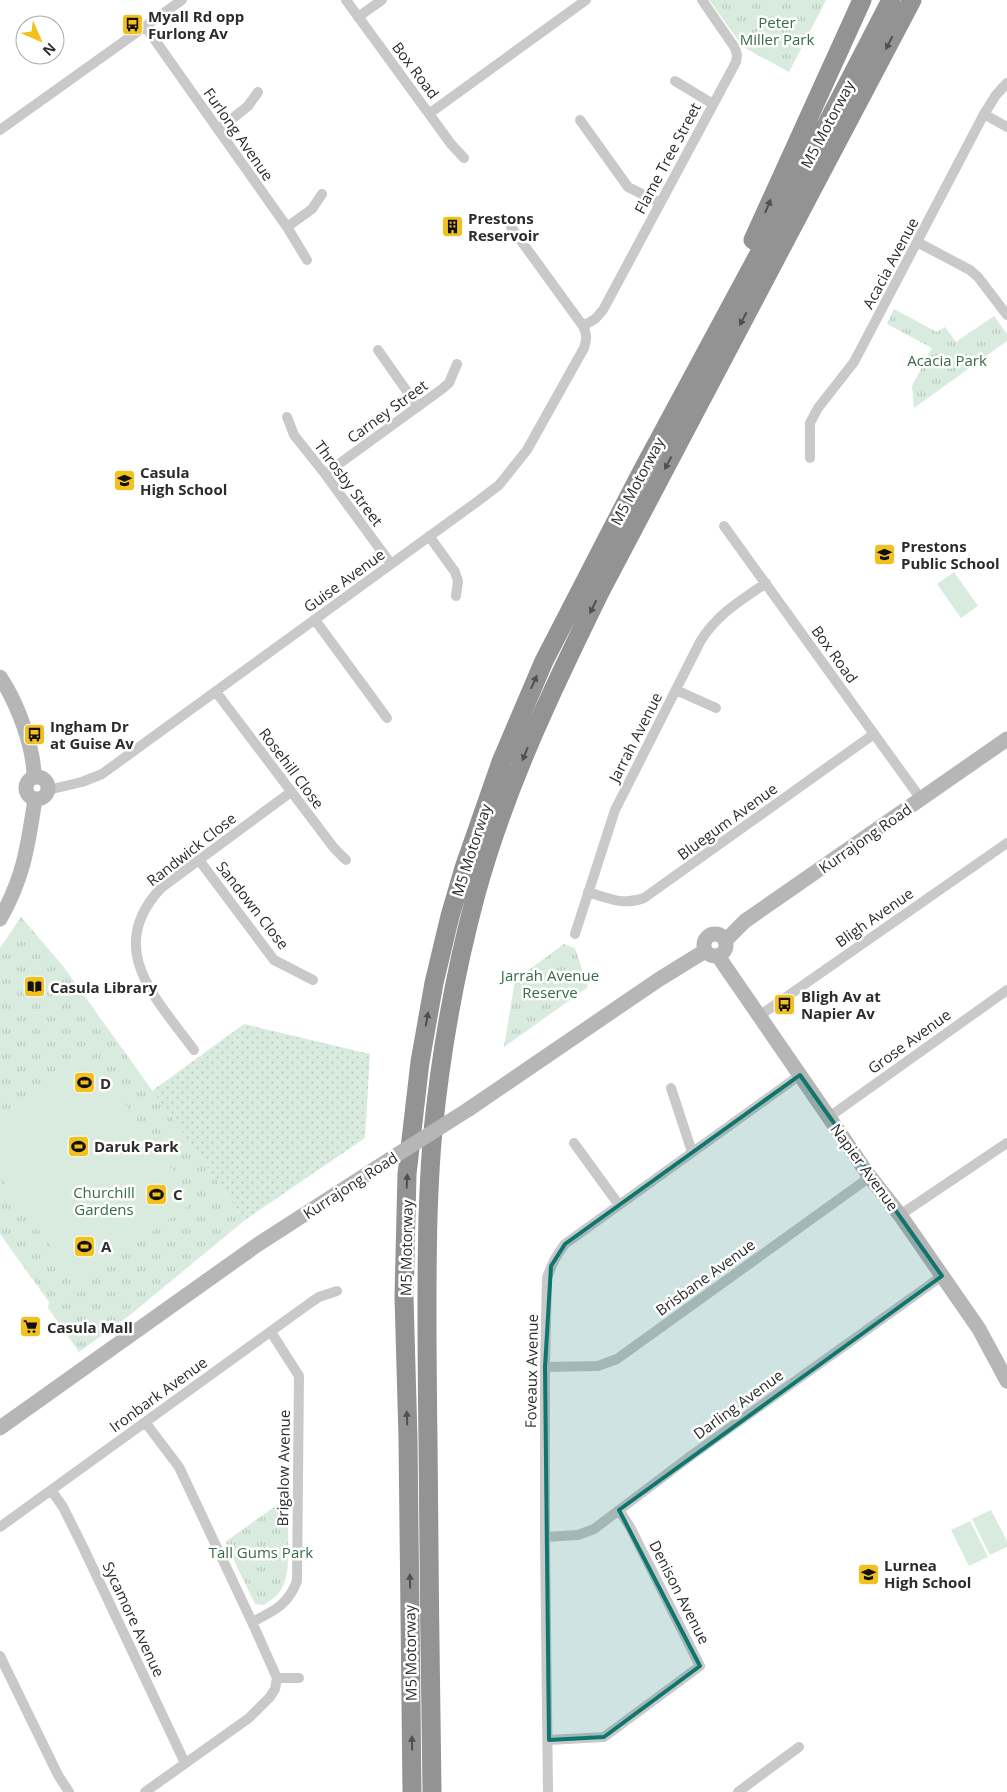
<svg xmlns="http://www.w3.org/2000/svg" width="1007" height="1792" font-family="'Open Sans',sans-serif">
  <style>
    .grass { fill: url(#grass-dots) }
    .park { fill: url(#park-tufts) }
    .pitch { fill: #d8ebde }
    .lines { fill: none; stroke-linecap: round; stroke-linejoin: round }
    .street { stroke: #c9c9c9; stroke-width: 10 }
    .secondary { stroke: #b6b6b6; stroke-width: 15 }
    .highway { stroke: #939393; stroke-width: 19 }
    .secondary-bridge { stroke: #b6b6b6; stroke-width: 15 }
    .oneway { fill: #505050 }
    .marked { fill: #0f766e; fill-opacity: 0.2; stroke: #0f766e; stroke-width: 4; stroke-linejoin: round }
    .labels { text-anchor: middle; dominant-baseline: central; stroke-width: 5; stroke-linejoin: round; paint-order: stroke }
    .poi-label { font-size: 15px; font-weight: bold; fill: #2c2c2c; stroke: #fff; text-anchor: start }
    .park-label { font-size: 15px; fill: #376b4a; stroke: #fff }
    .street-label { font-size: 15px; fill: #2c2c2c; stroke: #fff }
  </style>
  <defs>
    <pattern id="grass-dots" width="8" height="8" patternUnits="userSpaceOnUse" patternTransform="scale(1.25)"><rect width="8" height="8" fill="#d8ebde"/><path d="M2 2h.1M6 6h.1" fill="none" stroke="#bacabf" stroke-width="1.8" stroke-linecap="round"/></pattern>
    <pattern id="park-tufts" width="24" height="20" patternUnits="userSpaceOnUse" patternTransform="scale(1.25)"><rect width="24" height="20" fill="#d8ebde"/><path d="M3 7l-1-3M5 7V3M7 7l1-3M15 17l-1-3M17 17v-4M19 17l1-3" fill="none" stroke="#bacabf"/></pattern>
  </defs>
  <rect width="100%" height="100%" fill="#fff"/>
  <path class="grass" d="M244,1024L370,1054L365,1138L245,1220L152,1091Z"/>
  <path class="park" d="M709,0H826L789,72L743,47Z
    M894,309L937,332L945,327L956,342L994,316L1007,334V341L914,408L912,386L932,348L887,324Z
    M21,917L63,966L245,1220L130,1315L79,1352L48,1308L49,1302L0,1234V948Z
    M564,944L575,948L588,987L504,1047L515,980Z
    M287,1498C287,1518 292,1570 283,1586C279,1595 272,1599 264,1605L255,1604L225,1542Z"/>
  <path class="pitch" d="M954,572L978,606L961,618L937,584Z
    M88,1052L195,1201L79,1284L0,1177V1116Z
    M991,1510L1007,1541V1547L990,1555L972,1519Z
    M970,1521L988,1557L969,1566L951,1530Z"/>
  <g class="lines">
    <path class="street" d="M346,0L451,144L464,158
      M358,17L382,0
      M145,26L287,227L307,260
      M675,81L713,104
      M430,113L586,0
      M984,114L1007,127
      M580,120L628,187L660,203
      M0,130L182,0
      M218,130L248,106L258,92
      M287,227L312,209L322,194
      M917,242L970,270L978,277L1007,315
      M583,326L595,319L603,310L736,62L737,55L735,48L702,0
      M378,350L418,407
      M287,417L294,435L325,474L391,564
      M810,458V423L818,408L854,362L984,114L996,95L1007,83
      M325,474L442,389L449,383L457,364
      M724,526L921,799
      M429,536L455,572L458,581L456,596
      M315,620L387,718
      M676,690L716,708
      M216,692L334,848L346,860
      M48,790L82,782L102,774L478,501L499,485L527,450L584,348C587,339 587,334 583,326L511,227
      M199,860L274,960L313,980
      M588,892C607,898 624,906 644,898L874,734
      M575,934L615,810L700,642C716,615 741,600 766,583
      M759,1016L1007,843
      M194,1050C156,998 104,949 161,888L291,792
      M671,1088L692,1152
      M829,1117L1007,990
      M574,1143L619,1205
      M900,1215L1007,1143
      M545,1367L598,1366L617,1359L870,1177
      M145,1422L179,1467L252,1622L277,1678L275,1689L270,1697L249,1718L145,1792
      M51,1490L63,1507L83,1547L185,1763
      M0,1527L310,1303L319,1297L337,1291
      M545,1537L578,1535L594,1529L692,1455L942,1276
      M252,1622C274,1611 288,1605 297,1581L299,1376L271,1332
      M0,1656L58,1775L69,1792
      M277,1678H299
      M549,1740L604,1737L700,1666L630,1527L619,1510
      M548,1792L545,1537V1367L547,1278C552,1264 556,1255 565,1244L800,1075
      M738,1792L799,1747"/>
    <path class="secondary" d="M0,677C17,702 34,747 34,777
      M26 788a11 11 0 1 1 22 0a11 11 0 1 1-22 0Z
      M0,919C24,877 28,845 35,799
      M704 945a11 11 0 1 1 22 0a11 11 0 1 1-22 0Z
      M725,941L745,921L1007,739
      M718,956L870,1177L900,1215L979,1329L1007,1381
      M469,1109L658,980L705,951
      M0,1428L257,1245L395,1156"/>
    <path class="highway" d="M753,240L862,0
      M412,1792L408,1438L404,1297L407,1174L420,1062L434,983L450,916L464,868L501,762L544,661L642,471L775,224L891,0
      M432,1792C430,1675 429,1557 428,1440C427,1366 426,1292 428,1217C429,1189 430,1160 433,1131C441,1051 455,972 476,894C505,788 552,690 600,592L912,0"/>
    <path class="secondary-bridge" d="M395,1156L469,1109"/>
  </g>
  <defs><path id="oneway-solid" d="M-6-.8H1V-3.2L6.5 0L1 3.2V.8H-6Z" transform="scale(1.25)"/></defs>
  <g class="oneway">
    <use href="#oneway-solid" transform="translate(889 43) rotate(117)"/>
    <use href="#oneway-solid" transform="translate(768 206) rotate(-67)"/>
    <use href="#oneway-solid" transform="translate(743 319) rotate(118)"/>
    <use href="#oneway-solid" transform="translate(668 463) rotate(118)"/>
    <use href="#oneway-solid" transform="translate(593 607) rotate(116)"/>
    <use href="#oneway-solid" transform="translate(534 682) rotate(-66)"/>
    <use href="#oneway-solid" transform="translate(525 754) rotate(112)"/>
    <use href="#oneway-solid" transform="translate(427 1019) rotate(-80)"/>
    <use href="#oneway-solid" transform="translate(407 1181) rotate(-87)"/>
    <use href="#oneway-solid" transform="translate(407 1418) rotate(-92)"/>
    <use href="#oneway-solid" transform="translate(410 1581) rotate(-91)"/>
    <use href="#oneway-solid" transform="translate(412 1743) rotate(-91)"/>
  </g>
  <path class="marked" d="M800,1075L942,1276L619,1510L700,1666L604,1737L549,1740L545,1367L551,1266L565,1244Z"/>
  <defs>
    <symbol id="bus-square" viewBox="-11 -11 22 22"><rect x="-9" y="-9" width="18" height="18" rx="4" fill="#f2c120" stroke="#fff"/><path d="M-5-6H5V4H4V6H2V4H-2V6H-4V4H-5ZM-3.5-4V0h7V-4ZM-3.5 1.2v1.5H-2V1.2ZM2 1.2v1.5H3.5V1.2Z" fill="#111"/></symbol>
    <symbol id="building-square" viewBox="-11 -11 22 22"><rect x="-9" y="-9" width="18" height="18" rx="4" fill="#f2c120" stroke="#fff"/><path d="M-4-6H4V6H1V3H-1V6H-4ZM-2.5-4.3h1.7v1.8h-1.7ZM.8-4.3h1.7v1.8H.8ZM-2.5-1h1.7V.8h-1.7ZM.8-1h1.7V.8H.8Z" fill="#111"/></symbol>
    <symbol id="school-square" viewBox="-11 -11 22 22"><rect x="-9" y="-9" width="18" height="18" rx="4" fill="#f2c120" stroke="#fff"/><path d="M0-5L7-2L0 1L-7-2ZM-4 1L0 2.5L4 1V4Q0 6-4 4Z" fill="#111"/></symbol>
    <symbol id="library-square" viewBox="-11 -11 22 22"><rect x="-9" y="-9" width="18" height="18" rx="4" fill="#f2c120" stroke="#fff"/><path d="M-6-4Q-3-5.5-.7-3.5V5Q-3 3-6 4ZM6-4Q3-5.5 .7-3.5V5Q3 3 6 4Z" fill="#111"/></symbol>
    <symbol id="stadium-square" viewBox="-11 -11 22 22"><rect x="-9" y="-9" width="18" height="18" rx="4" fill="#f2c120" stroke="#fff"/><path d="M0-5a6.5 5 0 1 0 0 10a6.5 5 0 1 0 0-10ZM-3.5-1.8h7v3.6h-7Z" fill="#111"/></symbol>
    <symbol id="supermarket-square" viewBox="-11 -11 22 22"><rect x="-9" y="-9" width="18" height="18" rx="4" fill="#f2c120" stroke="#fff"/><path d="M-6-5.5h2.5l.6 2H6L4.5 2H-2.5L-4.4-4H-6ZM-1.5 3.2a1.3 1.3 0 1 0 .1 0ZM3 3.2a1.3 1.3 0 1 0 .1 0Z" fill="#111"/></symbol>
  </defs>
  <g fill-rule="evenodd">
    <use href="#bus-square" x="120" y="12" width="25" height="25"/>
    <use href="#building-square" x="440" y="214" width="25" height="25"/>
    <use href="#school-square" x="112" y="468" width="25" height="25"/>
    <use href="#school-square" x="872" y="542" width="25" height="25"/>
    <use href="#bus-square" x="22" y="722" width="25" height="25"/>
    <use href="#library-square" x="22" y="974" width="25" height="25"/>
    <use href="#bus-square" x="772" y="992" width="25" height="25"/>
    <use href="#stadium-square" x="72" y="1070" width="25" height="25"/>
    <use href="#stadium-square" x="66" y="1134" width="25" height="25"/>
    <use href="#stadium-square" x="144" y="1182" width="25" height="25"/>
    <use href="#stadium-square" x="72" y="1234" width="25" height="25"/>
    <use href="#supermarket-square" x="18" y="1314" width="25" height="25"/>
    <use href="#school-square" x="856" y="1562" width="25" height="25"/>
  </g>
  <g class="labels">
    <g class="poi-label">
      <text x="148" y="16">Myall Rd opp<tspan x="148" dy="17">Furlong Av</tspan></text>
      <text x="468" y="218">Prestons<tspan x="468" dy="17">Reservoir</tspan></text>
      <text x="140" y="472">Casula<tspan x="140" dy="17">High School</tspan></text>
      <text x="901" y="546">Prestons<tspan x="901" dy="17">Public School</tspan></text>
      <text x="50" y="726">Ingham Dr<tspan x="50" dy="17">at Guise Av</tspan></text>
      <text x="50" y="987">Casula Library</text>
      <text x="801" y="996">Bligh Av at<tspan x="801" dy="17">Napier Av</tspan></text>
      <text x="100" y="1083">D</text>
      <text x="94" y="1146">Daruk Park</text>
      <text x="173" y="1194">C</text>
      <text x="101" y="1246">A</text>
      <text x="47" y="1327">Casula Mall</text>
      <text x="884" y="1565">Lurnea<tspan x="884" dy="17">High School</tspan></text>
    </g>
    <g class="park-label">
      <text x="777" y="22">Peter<tspan x="777" dy="17">Miller Park</tspan></text>
      <text x="947" y="360">Acacia Park</text>
      <text x="550" y="975">Jarrah Avenue<tspan x="550" dy="17">Reserve</tspan></text>
      <text x="104" y="1192">Churchill<tspan x="104" dy="17">Gardens</tspan></text>
      <text x="261" y="1552">Tall Gums Park</text>
    </g>
    <g class="street-label">
      <text transform="translate(416 70) rotate(53)">Box Road</text>
      <text transform="translate(827 124) rotate(-62)">M5 Motorway</text>
      <text transform="translate(239 134) rotate(55)">Furlong Avenue</text>
      <text transform="translate(667 158) rotate(-62)">Flame Tree Street</text>
      <text transform="translate(890 263) rotate(-62)">Acacia Avenue</text>
      <text transform="translate(387 411) rotate(-36)">Carney Street</text>
      <text transform="translate(637 481) rotate(-62)">M5 Motorway</text>
      <text transform="translate(349 483) rotate(53)">Throsby Street</text>
      <text transform="translate(344 580) rotate(-36)">Guise Avenue</text>
      <text transform="translate(835 654) rotate(54)">Box Road</text>
      <text transform="translate(635 737) rotate(-63)">Jarrah Avenue</text>
      <text transform="translate(292 768) rotate(53)">Rosehill Close</text>
      <text transform="translate(727 821) rotate(-36)">Bluegum Avenue</text>
      <text transform="translate(865 838) rotate(-35)">Kurrajong Road</text>
      <text transform="translate(191 849) rotate(-38)">Randwick Close</text>
      <text transform="translate(471 850) rotate(-72)">M5 Motorway</text>
      <text transform="translate(253 905) rotate(52)">Sandown Close</text>
      <text transform="translate(874 917) rotate(-35)">Bligh Avenue</text>
      <text transform="translate(909 1041) rotate(-36)">Grose Avenue</text>
      <text transform="translate(865 1167) rotate(54)">Napier Avenue</text>
      <text transform="translate(350 1185) rotate(-33)">Kurrajong Road</text>
      <text transform="translate(406 1248) rotate(-89)">M5 Motorway</text>
      <text transform="translate(705 1277) rotate(-36)">Brisbane Avenue</text>
      <text transform="translate(531 1371) rotate(-89)">Foveaux Avenue</text>
      <text transform="translate(158 1394) rotate(-36)">Ironbark Avenue</text>
      <text transform="translate(738 1404) rotate(-36)">Darling Avenue</text>
      <text transform="translate(283 1468) rotate(-89)">Brigalow Avenue</text>
      <text transform="translate(680 1592) rotate(63)">Denison Avenue</text>
      <text transform="translate(134 1619) rotate(65)">Sycamore Avenue</text>
      <text transform="translate(410 1653) rotate(-91)">M5 Motorway</text>
    </g>
  </g>
  <g transform="translate(40 40) rotate(135)"><circle r="24" fill="#ffffff" stroke="#ababab"/>
  <path d="M0-4L9 19L0 12L-9 19Z" fill="#f2c120"/>
  <text y="-8" font-size="14" font-weight="bold" text-anchor="middle" fill="#2c2c2c">N</text>
  </g>
</svg>
